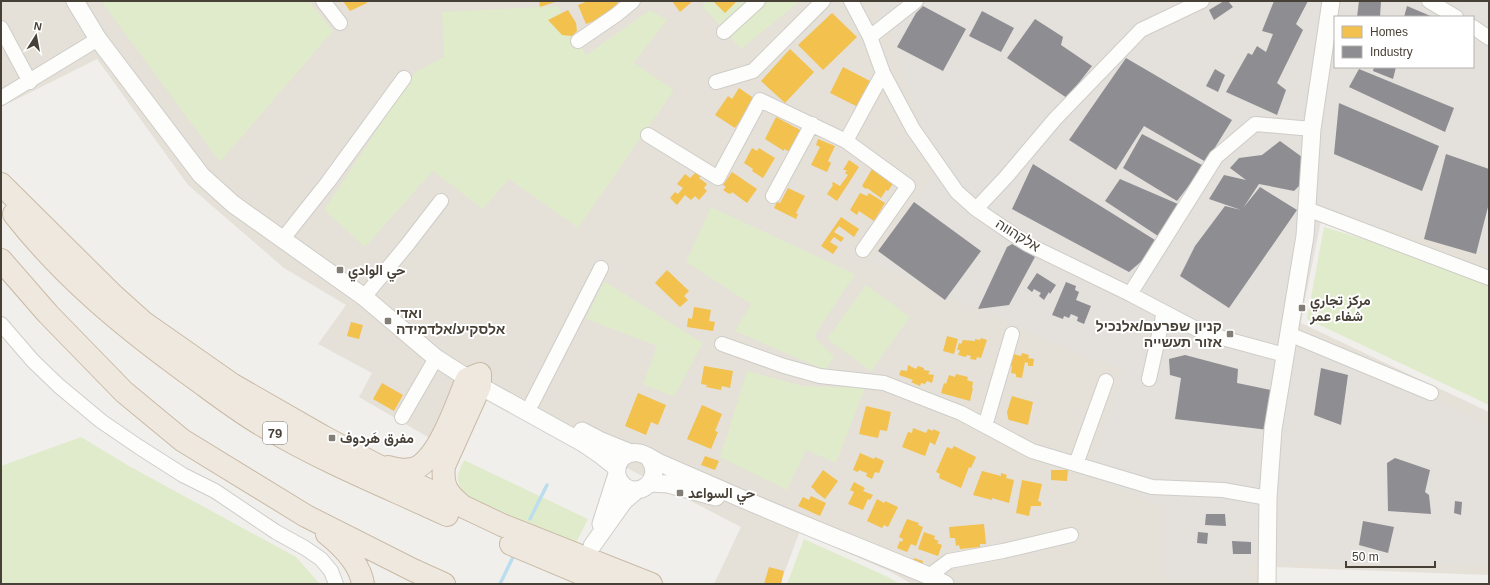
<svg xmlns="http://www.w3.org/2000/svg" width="1490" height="585" font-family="Arial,Vazirmatn,Heebo,sans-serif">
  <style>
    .residential { fill: #e5e0d8; fill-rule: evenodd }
    .industrial { fill: #e4e0dc; fill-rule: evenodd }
    .green { fill: #e0ebcb }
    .homes { fill: #f2c14e }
    .industry { fill: #8d8d92 }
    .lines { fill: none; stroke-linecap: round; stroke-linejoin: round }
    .stream { stroke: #bbdeef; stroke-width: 3.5 }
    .minor-casing { stroke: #cfcdc8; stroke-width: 16 }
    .tertiary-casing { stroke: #cfcdc8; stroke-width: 19 }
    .trunk-casing { stroke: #c9baa6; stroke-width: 24 }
    .minor { stroke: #fdfdfc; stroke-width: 14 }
    .tertiary { stroke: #fdfdfc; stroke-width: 17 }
    .trunk { stroke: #efe8de; stroke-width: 22 }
    .poi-dot { fill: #827d75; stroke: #fff; stroke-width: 1.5 }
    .labels { text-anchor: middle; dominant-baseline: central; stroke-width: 4; stroke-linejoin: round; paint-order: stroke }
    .shield { fill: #fff; stroke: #7e7972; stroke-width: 1 }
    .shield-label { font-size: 13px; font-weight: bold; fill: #474036 }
    .street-label { font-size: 14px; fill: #474036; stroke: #fff }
    .poi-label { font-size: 14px; font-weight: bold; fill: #474036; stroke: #fff; text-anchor: start }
  </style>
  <rect width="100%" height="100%" fill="#f1efeb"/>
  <path class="residential" d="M1,1H1489V271L1319,219L1301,323L1489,412V575L1274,567L1276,584H912L891,572L800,531L780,584H714L741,527L484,394L457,454L359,397L372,373L318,344L346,305L284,268L188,185L97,59L1,107ZM1335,17H1473V67H1335Z"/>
  <path class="industrial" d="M874,1H1489V257L1323,211L1299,329L1489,428L1488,490L1489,491V565L1480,566L1246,562L1250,584H1165L1163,505L1088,475L1123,369L1081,354L870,262L937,170L891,34ZM1335,17H1473V67H1335Z"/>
  <path class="green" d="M101,1H309L333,31L220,162Z
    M707,1H800L741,49L702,6Z
    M558,6L586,55L650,10L667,20L634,63L674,90L578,228L509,179L483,209L433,171L365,247L324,210L415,72L444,57L442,12Z
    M711,207L855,274L814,336L834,357L825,370L735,331L751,304L686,262Z
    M1324,227L1489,277V405L1307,319Z
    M604,281L703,343L674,397L643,384L657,346L586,319Z
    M866,285L910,317L871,371L827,339Z
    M747,371L803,386L865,388L836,463L806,450L787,490L720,457Z
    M81,437L129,466L296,557L320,584H1V466Z
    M464,460L588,519L574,547L469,497C455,484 455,478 464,460Z
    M804,539L888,577L900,584H787Z"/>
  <path class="homes" d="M343,1H366L367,3L350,11Z
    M539,1H558L540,7Z
    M588,1H617L619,7L607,16L586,24L578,5Z
    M672,1H693L680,12Z
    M713,1H737L725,13Z
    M568,10L576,23L577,31L572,36L562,35L548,20Z
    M832,13L857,37L823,70L798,45Z
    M790,49L814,72L785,103L761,81Z
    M843,67L872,82L858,107L830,93Z
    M739,88L755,99L735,128L715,115L728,96L732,99Z
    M776,117L804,132L790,152L784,149V151L765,139Z
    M818,139L835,146L828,161L831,163L827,172L811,165L820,147L816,145Z
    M752,148L757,151L759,148L775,158L763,178L752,171L753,169L744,163Z
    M849,160L859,167L837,201L827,194L833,185L832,184L833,182L840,186L848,175L845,173L847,170H843Z
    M872,169L894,182L888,191L886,190L881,198L867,188L866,189L862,186Z
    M696,172L701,176L699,178L707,184L704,188L707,191L699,200L695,196L691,200L685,195L677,205L670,198L675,192L678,194L683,188L677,184L685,174L690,178Z
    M732,172L757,189L747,203L732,192L731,194L729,193V194L723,190L726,187L723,185Z
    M788,188L805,196L796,213L798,214L796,219L774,208L777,202L780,203Z
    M860,193L867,196L869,193L885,203L874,221L859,211L857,215L850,210Z
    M841,217L859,229L854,237L839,226L834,232L844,238L841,242L834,237L830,242L838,247L833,254L821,246Z
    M667,270L689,291L684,296L688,300L680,307L655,283Z
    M694,307L711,310L709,321L715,322L713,331L687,327L688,318L692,319Z
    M351,322L363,325L359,339L347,336Z
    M947,336L958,339L954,354L943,351Z
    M981,338L987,340L981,358L977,357L976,360L970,359L971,356L967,355L966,357L958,355L960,350H957L959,343L961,344L963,340L975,341V339L980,340Z
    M1010,353L1021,356L1022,353L1029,355L1028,358L1034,359L1033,366H1028V363L1025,362L1022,378L1016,377V374L1011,373L1012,366H1010L1012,360Z
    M908,365L916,369L918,366L924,368V370L930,371L928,374L934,375L932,383L927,381L925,384L921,383L920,386L911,382L913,380L899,375L901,370L907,371Z
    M704,366L733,371L730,388L722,386L721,390L706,387L707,385L701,384Z
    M956,374L968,377L967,380L973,382L972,388H973L970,401L941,393L944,383L946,384L949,375L955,377Z
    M382,383L403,395L394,411L373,399Z
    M638,393L666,405L658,425L651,422L646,435L625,426Z
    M1012,396L1033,402L1028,425L1009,420L1008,418L1007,412Z
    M702,405L722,414L715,431L718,432L711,449L687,439Z
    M866,406L891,412L887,431L880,430L878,438L859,434Z
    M913,428L926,433L928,429L933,431V429L940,432L935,445L930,442L925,456L902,447L908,432L912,433Z
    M954,446L976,457L971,468L969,467L961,488L939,478L940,474L936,472L947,447L952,449Z
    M860,453L874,459L875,457L884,461L879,473L875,472L872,479L866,476L867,473L859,470L858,472L853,470Z
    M705,456L719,461L715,470L701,465Z
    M823,470L838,481L825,499L815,491V490L811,487Z
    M1051,470H1068L1067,481L1051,480Z
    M982,471L1001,476V473L1007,475L1006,478L1014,480L1009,503L992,498V500L973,495Z
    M1022,480L1042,484L1038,501L1041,502V506H1031L1029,516L1016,513Z
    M854,482L865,488L863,491L873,495L870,500L868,499L863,510L848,504L854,492L850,490Z
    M811,496L826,503L820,516L798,506L803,497L809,500Z
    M877,499L884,503L885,501L898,507L888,527L884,525L882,528L867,521Z
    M907,519L919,523L918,525L923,527L916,546L911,544L907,552L897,548L900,541L902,542L903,539L899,537Z
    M984,524L986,544H980V547L960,549L959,545L956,546L955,538H950L949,527Z
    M924,532L935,536L934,539L939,541L937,543L942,545L938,556L918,549Z
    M914,558L923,561L922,567L912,564Z
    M769,567L784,571L781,584H764Z"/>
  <path class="industry" d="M1224,1H1228L1233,7L1214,20L1209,10Z
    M1274,1H1308L1296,24L1303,30L1277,83L1286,90L1277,115L1226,92L1248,53L1252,55L1257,46L1266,52L1273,34L1262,31Z
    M1359,1H1381L1380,17H1357Z
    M923,6L966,29L943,71L897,47L916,13Z
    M1407,6L1433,17H1404Z
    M982,11L1014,28L1001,52L969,36Z
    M1035,19L1063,37L1061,45L1092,66L1067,98L1007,58Z
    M1126,58L1232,120L1206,162L1144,126L1116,170L1069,140Z
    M1374,67H1396L1393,79L1373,71Z
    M1215,69L1225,75L1218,92L1206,86Z
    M1359,69L1454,108L1445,132L1349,87Z
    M1339,103L1439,146L1422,191L1334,154Z
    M1142,134L1204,166L1177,201L1123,168Z
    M1280,141L1302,157V183L1294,191L1259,184L1243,208L1260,187L1297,210L1229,308L1180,276L1195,246L1225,206L1241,210L1209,199L1224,175L1246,180L1230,168L1239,158L1262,155Z
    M1446,154L1489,169V203L1476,254L1424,239Z
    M1033,164L1155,240L1143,260L1129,272L1012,209Z
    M1120,179L1185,207L1164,240L1105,201Z
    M914,202L981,251L945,300L878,251Z
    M1012,244L1035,257L1009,305L978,309L1007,247Z
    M1037,273L1056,285L1050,294L1049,292L1044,300L1039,296L1041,293L1034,289L1032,292L1027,288Z
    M1066,282L1076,286L1075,290L1079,292L1076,300L1091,306L1084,324L1077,321L1078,317L1071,314L1069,318L1064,316L1063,319L1052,315Z
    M1185,355L1238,369L1237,383L1275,391L1269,430L1175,419L1181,378L1170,375L1169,359Z
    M1321,368L1348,375L1341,425L1314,415Z
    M1395,458L1430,470L1425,492L1429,495L1431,514L1388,511L1387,463Z
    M1455,501L1462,502L1461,515L1454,513Z
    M1206,514H1225L1226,526L1205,525Z
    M1363,521L1394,527L1388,553L1359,545Z
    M1198,532L1208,533L1207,544L1197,543Z
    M1232,541L1251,542V554H1233Z"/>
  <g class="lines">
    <path class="stream" d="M530,519L547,485
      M500,584L513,557"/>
    <defs>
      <path id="minor" d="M323,1L340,23
        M851,1L870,37L883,73L913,129L957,192L976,209L1027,244L1130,294L1204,333L1285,355
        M1429,1L1456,17
        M1473,27L1489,38
        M1,28L30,82
        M724,32L758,1
        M870,37L916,1
        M578,41L616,15L633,1
        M716,82L753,71L823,1
        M1,98L98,39
        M648,135L718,178L760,100L846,141L908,186L863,250
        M846,141L883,73
        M773,196L812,124
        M976,209L1006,177L1055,119L1141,30L1202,1
        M1307,209L1489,278
        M282,240L328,182L404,78
        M1130,294L1216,157L1255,124L1312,129
        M364,297L407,245L441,201
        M1,324L33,361L59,386L101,421L139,447L183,475L215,491L276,532L305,548L321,559L331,571L336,584
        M1289,334L1431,393
        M722,344L784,366L820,376L884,383L961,413L1032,451L1152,487L1223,490L1268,498
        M1149,379L1164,312
        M532,403L601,268
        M402,417L436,358
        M985,426L1012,334
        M1076,464L1106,381
        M929,576L949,561L1003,551L1071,535"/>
      <path id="tertiary" d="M75,1L98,39L201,175L233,204L364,297L436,358L480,386L583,443L602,456L617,468
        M582,431L599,440L631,453
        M649,458C665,479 637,502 621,483C618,479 616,474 617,469C618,458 628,451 639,453C646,454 653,460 660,463C681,472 701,481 722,490C790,520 860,547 929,576L945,584
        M650,483L668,484L716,497
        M601,524L617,474
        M592,546L624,501L637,490
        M1267,584L1268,498L1273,429L1305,236L1312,129L1331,1"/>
      <path id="trunk" d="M1,184L114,296L143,322L233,385L322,436L386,470L502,525L651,584
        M14,214C64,278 124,327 190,375C215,393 240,413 267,428C324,462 387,487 447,515
        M1,260L48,314L124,392L182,440L306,516L413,570L444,584
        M388,467C397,470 410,471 418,467C441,453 457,403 467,379L480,374V386L444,466C442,485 446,492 460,504
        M327,534C342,546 360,564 363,584
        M511,544L606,584"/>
    </defs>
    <use href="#minor" class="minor-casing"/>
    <use href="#tertiary" class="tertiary-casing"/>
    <use href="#trunk" class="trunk-casing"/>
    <use href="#minor" class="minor"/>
    <use href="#tertiary" class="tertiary"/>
    <use href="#trunk" class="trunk"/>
  </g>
  <g class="poi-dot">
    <rect x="336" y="266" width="8" height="8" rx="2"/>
    <rect x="1298" y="304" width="8" height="8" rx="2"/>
    <rect x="384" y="317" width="8" height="8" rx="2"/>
    <rect x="1226" y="330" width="8" height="8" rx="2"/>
    <rect x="328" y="434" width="8" height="8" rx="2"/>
    <rect x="676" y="489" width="8" height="8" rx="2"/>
  </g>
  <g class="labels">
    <rect class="shield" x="263" y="422" width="24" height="22" rx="3"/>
    <g class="shield-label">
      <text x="275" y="433">79</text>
    </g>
    <g class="street-label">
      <text transform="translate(1018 235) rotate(32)">אלקהווה</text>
    </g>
    <g class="poi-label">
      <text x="348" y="270">حي الوادي</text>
      <text x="1310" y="300">مركز تجاري<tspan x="1310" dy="16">شفاء عمر</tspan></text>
      <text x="396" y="313">ואדי<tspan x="396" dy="16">אלסקיע/אלדמידה</tspan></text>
      <text x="1222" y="326" text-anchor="end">קניון שפרעם/אלנכיל<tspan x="1222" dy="16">אזור תעשייה</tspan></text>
      <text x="340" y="438">مفرق هَردوف</text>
      <text x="688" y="493">حي السواعد</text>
    </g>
  </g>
  <rect width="1490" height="585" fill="none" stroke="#474036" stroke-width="4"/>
  <rect x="1334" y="16" width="140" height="52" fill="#ffffff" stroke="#b5b3af"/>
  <rect x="1342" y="26" width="20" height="12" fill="#f2c14e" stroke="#b5b3af"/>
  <text x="1370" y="36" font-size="12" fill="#474036">Homes</text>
  <rect x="1342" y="46" width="20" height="12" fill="#8d8d92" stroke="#b5b3af"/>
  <text x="1370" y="56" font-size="12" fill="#474036">Industry</text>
  <g transform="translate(36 36) rotate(11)" stroke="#ffffff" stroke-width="3" paint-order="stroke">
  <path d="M0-3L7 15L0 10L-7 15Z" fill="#474036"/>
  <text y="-6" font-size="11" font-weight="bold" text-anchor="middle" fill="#474036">N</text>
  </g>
  <path d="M1346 561v6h89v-6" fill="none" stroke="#474036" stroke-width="2"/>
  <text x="1352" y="561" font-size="12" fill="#474036" stroke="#ffffff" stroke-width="3" paint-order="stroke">50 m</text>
</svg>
